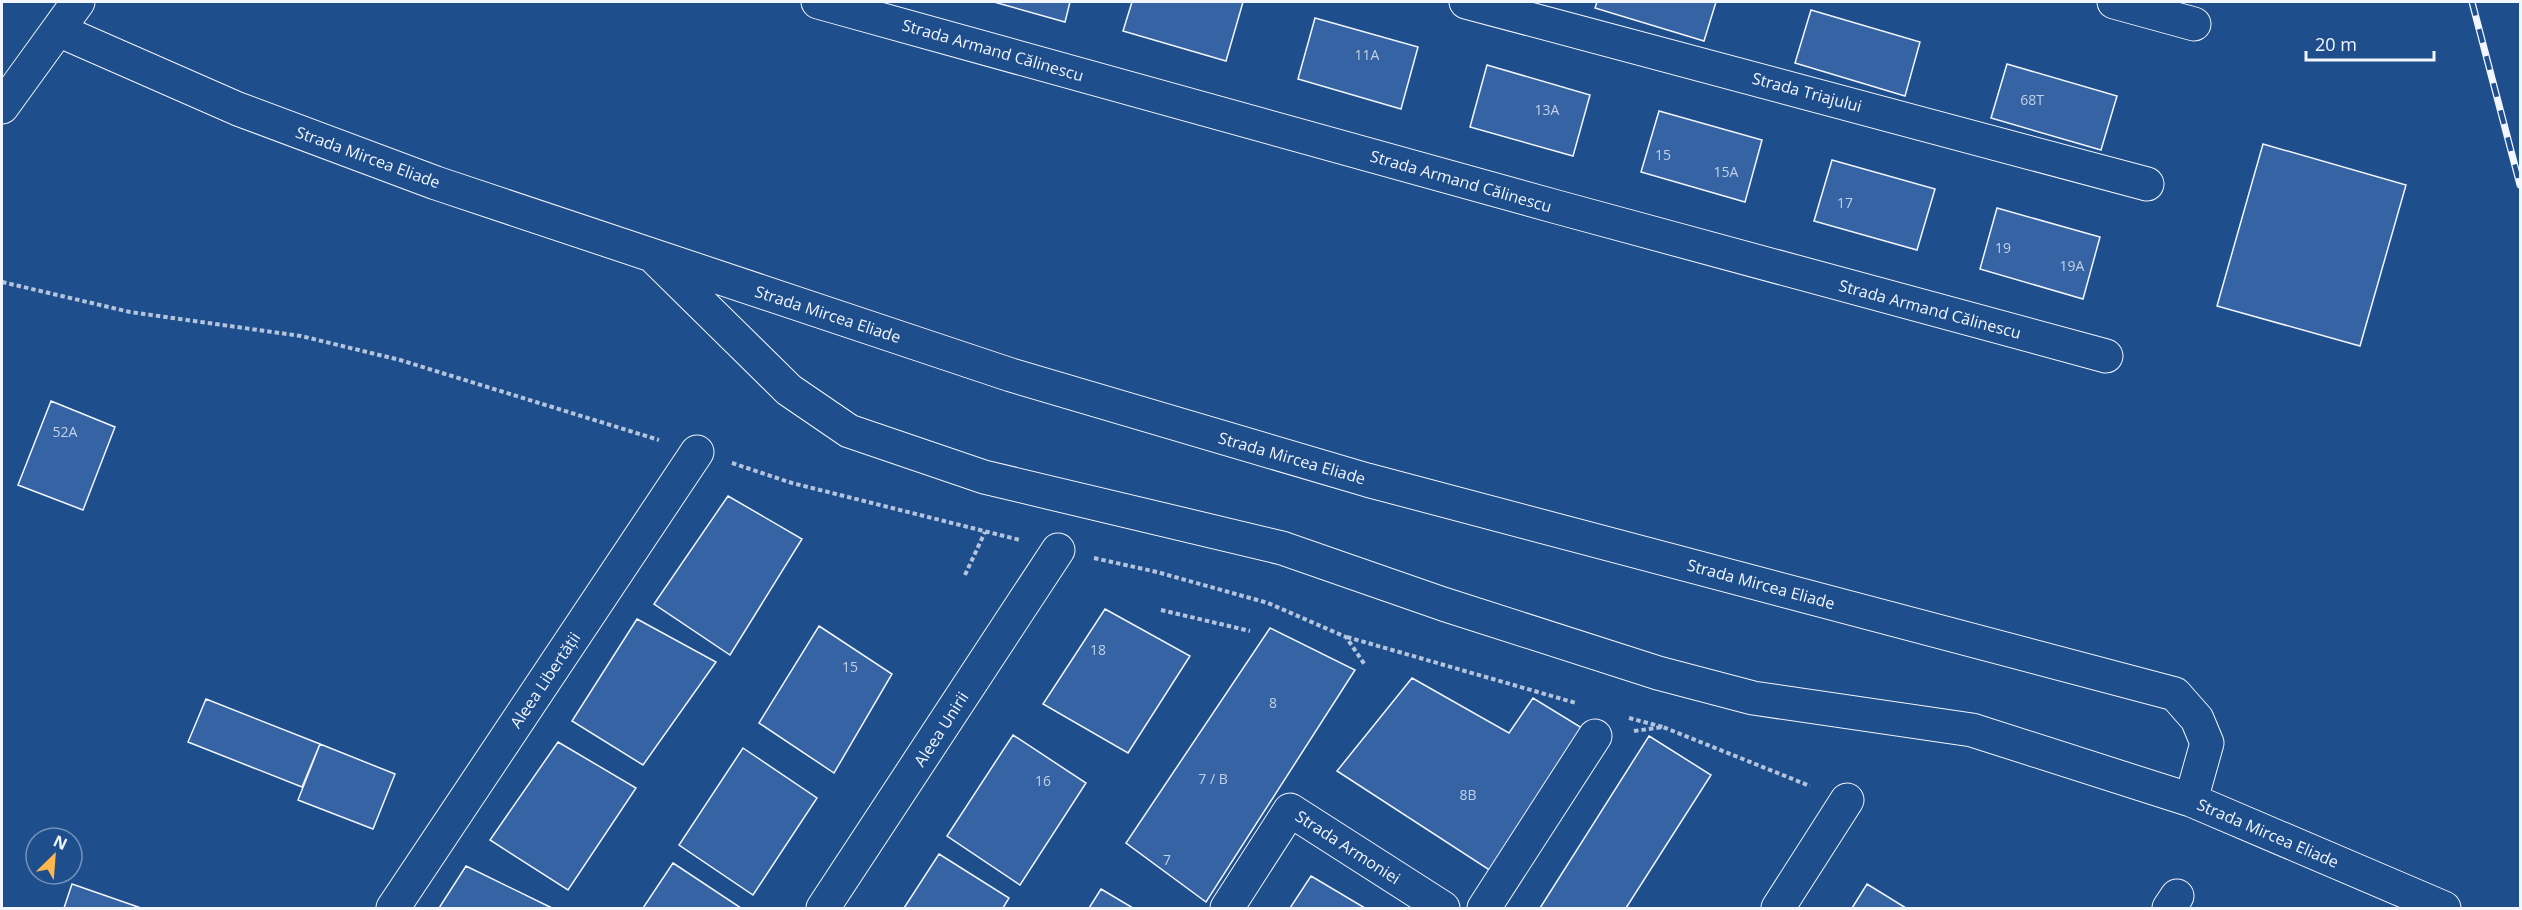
<svg xmlns="http://www.w3.org/2000/svg" width="2522" height="910" font-family="'Open Sans',sans-serif">
  <style>
    .building { fill: #3563a3; stroke: #f2f6ff; stroke-width: 1.5 }
    .lines { fill: none; stroke-linecap: round; stroke-linejoin: round }
    .street-casing { stroke: #f2f6ff; stroke-width: 35 }
    .path { stroke: #b3c4dc; stroke-width: 4; stroke-dasharray: 4.5 3; stroke-linecap: butt }
    .street { stroke: #1f4e8c; stroke-width: 33 }
    .rail-casing { stroke: #f2f6ff; stroke-width: 7 }
    .rail { stroke: #1f4e8c; stroke-width: 4.5; stroke-dasharray: 14; stroke-linecap: butt }
    .labels { text-anchor: middle; dominant-baseline: central; stroke-width: 4.5; stroke-linejoin: round; paint-order: stroke }
    .number-label { font-size: 14px; fill: #c3d1e8 }
    .street-label { font-size: 16px; fill: #f2f6ff; stroke: #1f4e8c }
  </style>
  <rect width="100%" height="100%" fill="#1f4e8c"/>
  <path class="building" d="M994,2H1070L1065,22Z
    M1132,2H1243L1226,61L1123,31Z
    M1597,2H1716L1704,41L1595,8Z
    M1811,10L1920,42L1905,96L1795,63Z
    M1315,18L1418,47L1401,109L1298,79Z
    M2007,64L2117,96L2101,150L1991,118Z
    M1487,65L1590,95L1573,156L1470,127Z
    M1659,111L1762,140L1745,202L1641,172Z
    M2263,144L2406,185L2360,346L2217,306Z
    M1832,160L1935,189L1917,250L1814,221Z
    M1997,208L2100,237L2083,299L1980,269Z
    M51,401L115,427L83,510L18,485Z
    M728,496L802,539L730,655L654,604Z
    M1105,609L1190,656L1128,753L1043,704Z
    M637,619L716,662L643,765L572,721Z
    M819,626L892,674L834,773L759,723Z
    M1270,628L1355,670L1206,902L1126,843Z
    M1412,678L1509,733L1533,698L1595,736L1491,871L1337,771Z
    M206,699L320,744L302,787L188,742Z
    M1013,735L1086,783L1020,885L947,836Z
    M1649,736L1711,775L1626,908H1540Z
    M558,742L636,788L568,890L490,840Z
    M320,744L395,774L373,829L298,800Z
    M743,748L817,798L753,895L679,845Z
    M939,854L1009,898L1003,908H904Z
    M673,863L741,908H643Z
    M466,866L552,908H439Z
    M1311,876L1365,908H1290Z
    M72,884L141,908H64Z
    M1867,884L1906,908H1852Z
    M1101,889L1133,908H1089Z"/>
  <g class="lines">
    <defs>
      <path id="street" d="M818,2L1557,207L2106,356
        M1466,2L2147,184
        M2114,2L2194,24
        M58,30L238,109L436,183L1011,375L1367,480L2175,694L2197,719L2207,743L2191,800L2444,908
        M2,107L78,2
        M656,259L789,390L849,431L984,477L1282,548L1443,604L1658,673L1753,698L1972,730L2191,800
        M393,908L697,452
        M823,908L1058,550
        M1227,908L1290,810L1443,908
        M1484,908L1595,736
        M1778,908L1847,800
        M2169,908L2177,896"/>
    </defs>
    <use href="#street" class="street-casing"/>
    <path class="path" d="M2,282L130,312L301,336L400,360L659,440
      M732,463L792,483L1020,540
      M1094,558L1157,572L1268,603L1346,637L1365,665
      M965,575L985,532
      M1161,610L1250,631
      M1347,637L1576,703
      M1629,718L1663,727
      M1634,731L1663,727L1810,786"/>
    <use href="#street" class="street"/>
    <defs>
      <path id="rail" d="M2472,2L2520,185"/>
    </defs>
    <use href="#rail" class="rail-casing"/>
    <use href="#rail" class="rail"/>
  </g>
  <g class="labels">
    <g class="number-label">
      <text x="1367" y="54">11A</text>
      <text x="2032" y="99">68T</text>
      <text x="1547" y="109">13A</text>
      <text x="1663" y="154">15</text>
      <text x="1726" y="171">15A</text>
      <text x="1845" y="202">17</text>
      <text x="2003" y="247">19</text>
      <text x="2072" y="265">19A</text>
      <text x="65" y="431">52A</text>
      <text x="1098" y="649">18</text>
      <text x="850" y="666">15</text>
      <text x="1273" y="702">8</text>
      <text x="1213" y="778">7 / B</text>
      <text x="1043" y="780">16</text>
      <text x="1468" y="794">8B</text>
      <text x="1167" y="859">7</text>
    </g>
    <g class="street-label">
      <text transform="translate(993 50) rotate(16)">Strada Armand Călinescu</text>
      <text transform="translate(1807 92) rotate(15)">Strada Triajului</text>
      <text transform="translate(368 157) rotate(20)">Strada Mircea Eliade</text>
      <text transform="translate(1461 181) rotate(16)">Strada Armand Călinescu</text>
      <text transform="translate(1930 309) rotate(15)">Strada Armand Călinescu</text>
      <text transform="translate(828 314) rotate(18)">Strada Mircea Eliade</text>
      <text transform="translate(1292 458) rotate(16)">Strada Mircea Eliade</text>
      <text transform="translate(1761 584) rotate(15)">Strada Mircea Eliade</text>
      <text transform="translate(545 680) rotate(-56)">Aleea Libertății</text>
      <text transform="translate(941 729) rotate(-57)">Aleea Unirii</text>
      <text transform="translate(2268 833) rotate(23)">Strada Mircea Eliade</text>
      <text transform="translate(1348 847) rotate(33)">Strada Armoniei</text>
    </g>
  </g>
  <rect width="2522" height="910" fill="none" stroke="#f2f6ff" stroke-width="6"/>
  <g transform="translate(54 856) rotate(25)"><circle r="28" fill="#1f4e8c" stroke="#7391ba" stroke-width="1.5"/>
  <path d="M0-4.5L10 22L0 15L-10 22Z" fill="#ffb74d"/>
  <text y="-9" font-size="16" font-weight="bold" text-anchor="middle" fill="#f2f6ff">N</text>
  </g>
  <path d="M2306 51v9h128v-9" fill="none" stroke="#f2f6ff" stroke-width="3"/>
  <text x="2315" y="51" font-size="18" fill="#f2f6ff" stroke="#1f4e8c" stroke-width="4.5" paint-order="stroke">20 m</text>
</svg>
